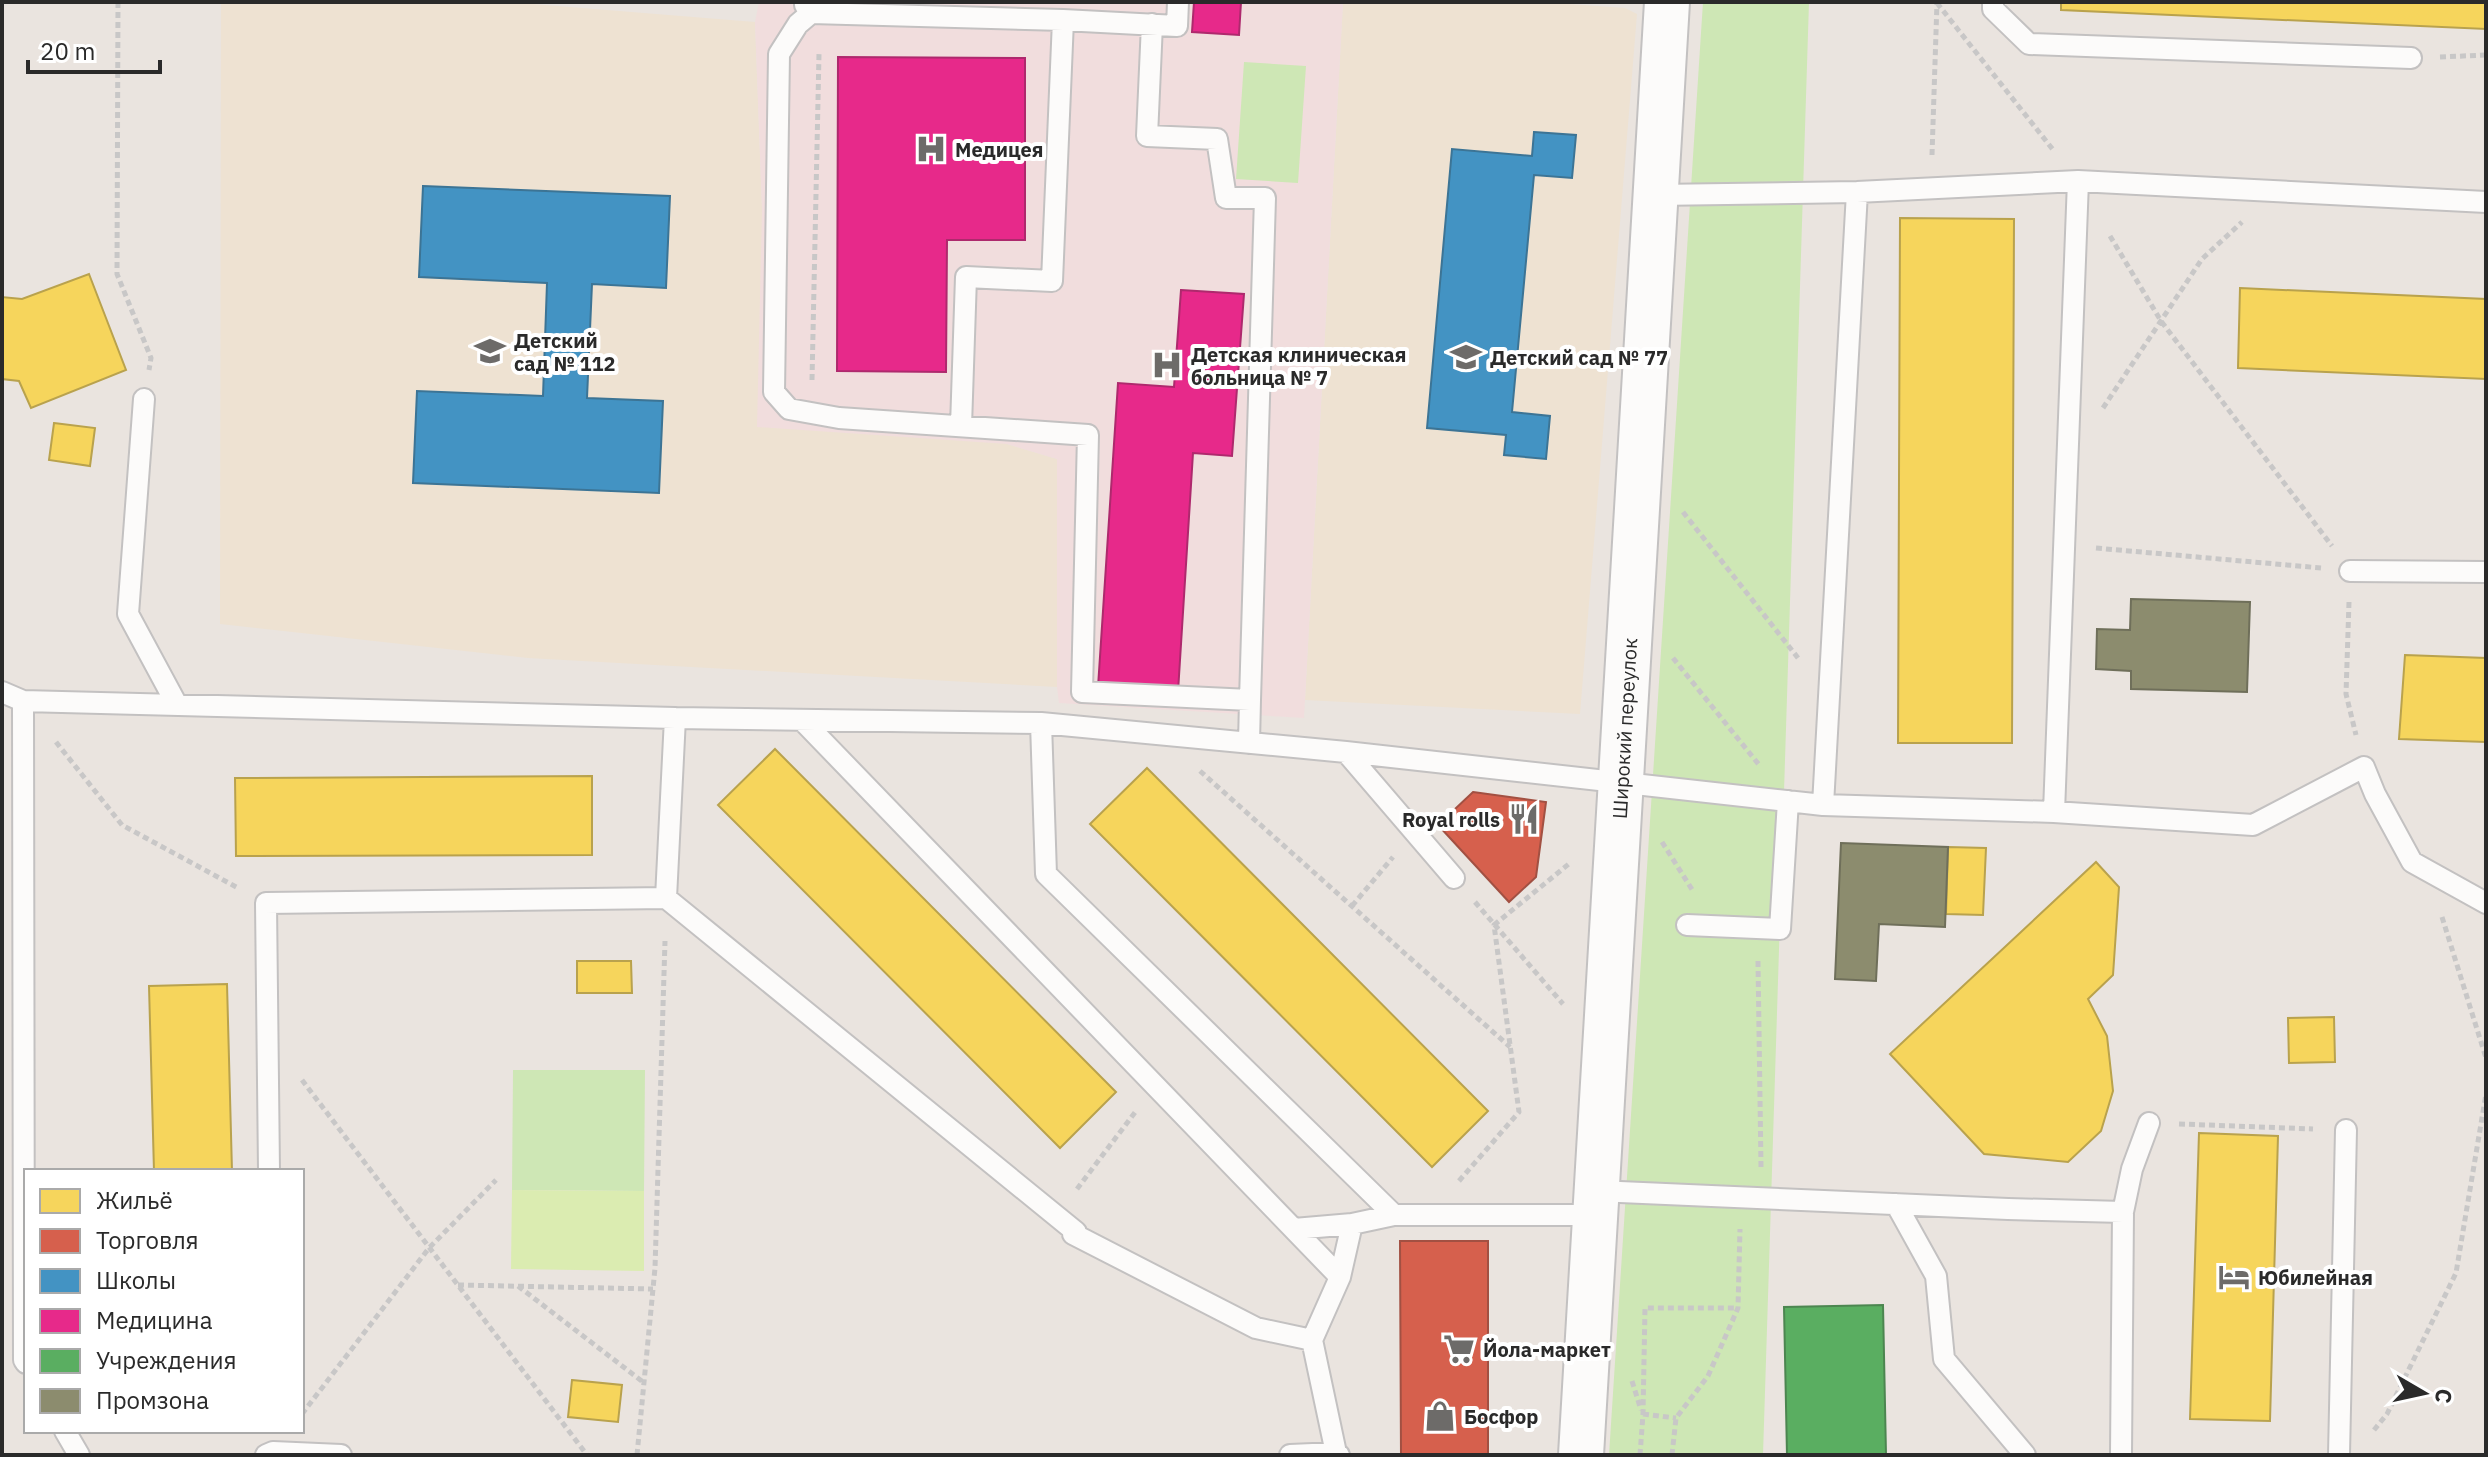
<svg xmlns="http://www.w3.org/2000/svg" width="2488" height="1457" font-family="'IBM Plex Sans',sans-serif">
  <style>
    .education { fill: #eee2d2 }
    .medical { fill: #f1dddd }
    .green { fill: #cee7b5 }
    .pitch { fill: #dbecb1 }
    .homes { fill: #f6d55c; stroke: #b9a24d; stroke-width: 2 }
    .shops { fill: #d6604d; stroke: #a25042; stroke-width: 2 }
    .schools { fill: #4393c3; stroke: #3c7495; stroke-width: 2 }
    .health { fill: #e7298a; stroke: #ae296d; stroke-width: 2 }
    .public { fill: #5aae61; stroke: #4c8650; stroke-width: 2 }
    .industry { fill: #8c8c6e; stroke: #6f6f5a; stroke-width: 2 }
    .lines { fill: none; stroke-linecap: round; stroke-linejoin: round }
    .service-casing { stroke: #c3c1c1; stroke-width: 24 }
    .tertiary-casing { stroke: #c3c1c1; stroke-width: 48 }
    .path { stroke: #c8c7c7; stroke-width: 5; stroke-dasharray: 6 4; stroke-linecap: butt }
    .service { stroke: #fcfbfa; stroke-width: 20 }
    .tertiary { stroke: #fcfbfa; stroke-width: 44 }
    .labels { text-anchor: middle; dominant-baseline: central; stroke-width: 8; stroke-linejoin: round; paint-order: stroke }
    .poi-label { font-size: 20px; font-weight: bold; fill: #2a2a2a; stroke: #fff; text-anchor: start }
    .street-label { font-size: 20px; fill: #2a2a2a; stroke: #fff }
  </style>
  <rect width="100%" height="100%" fill="#eae4df"/>
  <path class="education" d="M221,2H508L755,22L762,209L1007,444L1057,459V687L528,658L220,624Z
    M1343,2H1540L1625,8L1637,14L1580,714L1305,700Z"/>
  <path class="medical" d="M759,2H1343L1304,718L1059,703L1057,687V459L1007,444L757,427L762,209L755,22Z"/>
  <path class="green" d="M1703,2H1809L1763,1455H1609Z
    M1244,62L1306,66L1298,183L1236,179Z
    M513,1070H645L644,1191L512,1190Z"/>
  <path class="pitch" d="M512,1190L644,1191V1271L511,1269Z"/>
  <path class="homes" d="M2061,2H2486V29L2061,10Z
    M1900,218L2014,219L2012,743H1898Z
    M89,274L126,370L31,408L19,381L2,379V297L22,299Z
    M2240,288L2486,299V379L2238,368Z
    M54,423L95,428L90,466L49,460Z
    M2405,655L2486,658V742L2399,739Z
    M775,749L1116,1092L1060,1148L718,805Z
    M1147,768L1488,1111L1432,1167L1090,824Z
    M592,776V855L236,856L235,778Z
    M1948,847L1986,848L1983,915L1946,914Z
    M2096,862L2119,887L2113,975L2088,999L2107,1036L2113,1091L2101,1131L2068,1162L1984,1154L1890,1054Z
    M577,961H631L632,993H577Z
    M227,984L232,1171H154L149,986Z
    M2334,1017L2335,1062L2289,1063L2288,1018Z
    M2199,1133L2278,1136L2270,1421L2190,1419Z
    M572,1380L622,1385L618,1422L568,1417Z"/>
  <path class="shops" d="M1473,792L1546,802L1536,877L1509,902L1438,825Z
    M1400,1241H1488V1455H1401Z"/>
  <path class="schools" d="M1534,132L1576,135L1572,178L1534,175L1512,412L1550,416L1546,459L1504,455L1506,435L1427,428L1452,149L1532,156Z
    M423,186L670,196L666,288L592,284L587,398L663,401L659,493L413,483L417,391L543,396L547,283L419,277Z"/>
  <path class="health" d="M1194,2H1241L1239,35L1192,32Z
    M838,57L1025,58V240H947L946,372L837,371Z
    M1181,290L1244,294L1232,456L1193,453L1178,692L1098,687L1118,383L1174,387Z"/>
  <path class="public" d="M1883,1305L1886,1455H1787L1784,1307Z"/>
  <path class="industry" d="M2131,599L2250,602L2247,692L2131,689V671L2096,669L2097,629L2130,630Z
    M1841,843L1948,847L1945,927L1879,924L1876,981L1835,979Z"/>
  <g class="lines">
    <defs>
      <path id="service" d="M1993,2V9L2029,44L2411,58
        M805,5L811,13L1063,20L1177,26L1178,2
        M811,13L798,24L779,54L774,392L789,409L839,418L1088,435L1082,692L1250,700L1265,198H1226L1217,139L1147,136L1152,24
        M1656,195L1857,192L2078,181L2486,202
        M144,399L128,614L177,705
        M961,426L966,277L1052,281L1063,20
        M2350,571L2486,572
        M2,692L23,701L675,718L1041,723L1346,752L1823,805L2054,812L2253,825L2364,767L2375,794L2412,862L2486,903
        M23,701L24,1360L26,1363
        M802,720L1340,1277
        M1041,723L1046,874L1394,1215H1595
        M1249,743L1250,700
        M1346,752L1454,878
        M1823,805L1857,192
        M2054,812L2078,181
        M666,898L1076,1232L1073,1234L1256,1328L1312,1340
        M1687,925L1780,929L1788,801
        M269,1171L266,903L666,898L675,718
        M1597,1191L2008,1209L2123,1212
        M1896,1204L1936,1276L1944,1359L2025,1455
        M1294,1229L1352,1224
        M65,1431L79,1455
        M1336,1453L1312,1340L1340,1277L1352,1224L1394,1215
        M266,1455L273,1452L341,1455
        M1290,1455L1336,1453L1339,1455
        M2121,1455L2123,1212L2132,1169L2149,1123
        M2339,1455L2346,1130"/>
      <g id="tertiary">
        <path id="s1" d="M1581,1455L1667,2"/>
      </g>
    </defs>
    <use href="#service" class="service-casing"/>
    <use href="#tertiary" class="tertiary-casing"/>
    <path class="path" d="M118,2L117,274L151,358L149,370
      M1937,3L2054,151
      M2440,57L2486,55
      M1932,155L1937,2
      M2110,236L2161,321L2332,546
      M812,380L819,54
      M2103,408L2202,259L2242,222
      M1683,512L1798,658
      M2096,548L2321,568
      M2349,602L2346,694L2356,735
      M1673,658L1760,766
      M56,742L122,825L238,888
      M1200,771L1510,1047
      M1662,842L1693,891
      M1475,902L1563,1004
      M1352,906L1393,857
      M2442,917L2486,1058
      M1758,961L1761,1167
      M302,1080L587,1455
      M2179,1124L2313,1129
      M1459,1181L1519,1112L1494,925L1570,863
      M1077,1189L1136,1111
      M458,1285L653,1289
      M518,1286L643,1382
      M1632,1381L1641,1410
      M302,1414L429,1248L496,1180
      M1643,1414L1676,1418
      M2374,1430L2387,1414L2456,1273L2486,1094
      M637,1455L655,1268L665,941
      M1640,1455L1643,1414L1645,1308H1737
      M1672,1455L1676,1418L1708,1376L1738,1308L1740,1229"/>
    <use href="#service" class="service"/>
    <use href="#tertiary" class="tertiary"/>
  </g>
  <defs>
    <symbol id="hospital-bare" viewBox="-9 -9 18 18"><path d="M-5-5h3v3.5h4V-5h3V5h-3V1.5h-4V5h-3Z" fill="#6d6b69" stroke="#fff" stroke-width="2.5" paint-order="stroke"/></symbol>
    <symbol id="school-bare" viewBox="-9 -9 18 18"><path d="M0-5L7-2L0 1L-7-2ZM-4 1L0 2.5L4 1V4Q0 6-4 4Z" fill="#6d6b69" stroke="#fff" stroke-width="2.5" paint-order="stroke"/></symbol>
    <symbol id="restaurant-bare" viewBox="-9 -9 18 18"><path d="M-5-6h1v4h1v-4h1v4h1v-4h1v5L-1.5 .5V6h-2V.5L-5-1ZM5-6V6H3V1.5H1.5Q1.5-4 5-6Z" fill="#6d6b69" stroke="#fff" stroke-width="2.5" paint-order="stroke"/></symbol>
    <symbol id="hotel-bare" viewBox="-9 -9 18 18"><path d="M-6-4.5h1.5V1H6V5H4.5V3h-9V5H-6ZM-4 0a1.8 1.8 0 1 1 3.6 0ZM.5 0V-2.5h3Q6-2.5 6 0Z" fill="#6d6b69" stroke="#fff" stroke-width="2.5" paint-order="stroke"/></symbol>
    <symbol id="supermarket-bare" viewBox="-9 -9 18 18"><path d="M-6-5.5h2.5l.6 2H6L4.5 2H-2.5L-4.4-4H-6ZM-1.5 3.2a1.3 1.3 0 1 0 .1 0ZM3 3.2a1.3 1.3 0 1 0 .1 0Z" fill="#6d6b69" stroke="#fff" stroke-width="2.5" paint-order="stroke"/></symbol>
    <symbol id="shop-bare" viewBox="-9 -9 18 18"><path d="M-5-2.5h2.3a2.7 3.5 0 0 1 5.4 0H5L5.5 6h-11ZM-1.5-2.5h3a1.5 2.3 0 0 0-3 0Z" fill="#6d6b69" stroke="#fff" stroke-width="2.5" paint-order="stroke"/></symbol>
  </defs>
  <g fill-rule="evenodd">
    <use href="#hospital-bare" x="909" y="127" width="44" height="44"/>
    <use href="#school-bare" x="468" y="329" width="44" height="44"/>
    <use href="#school-bare" x="1444" y="335" width="44" height="44"/>
    <use href="#hospital-bare" x="1145" y="343" width="44" height="44"/>
    <use href="#restaurant-bare" x="1502" y="797" width="44" height="44"/>
    <use href="#hotel-bare" x="2212" y="1255" width="44" height="44"/>
    <use href="#supermarket-bare" x="1437" y="1327" width="44" height="44"/>
    <use href="#shop-bare" x="1418" y="1394" width="44" height="44"/>
  </g>
  <g class="labels">
    <g class="poi-label">
      <text x="955" y="149">Медицея</text>
      <text x="514" y="340">Детский<tspan x="514" dy="23">сад № 112</tspan></text>
      <text x="1191" y="354">Детская клиническая<tspan x="1191" dy="23">больница № 7</tspan></text>
      <text x="1490" y="357">Детский сад № 77</text>
      <text x="1500" y="819" text-anchor="end">Royal rolls</text>
      <text x="2258" y="1277">Юбилейная</text>
      <text x="1483" y="1349">Йола-маркет</text>
      <text x="1464" y="1416">Босфор</text>
    </g>
    <g class="street-label">
      <text stroke="none"><textPath href="#s1" startOffset="728">Широкий переулок</textPath></text>
    </g>
  </g>
  <rect width="2488" height="1457" fill="none" stroke="#2a2a2a" stroke-width="8"/>
  <rect x="24" y="1169" width="280" height="264" fill="#ffffff" stroke="#aaaaaa" stroke-width="2"/>
  <rect x="40" y="1189" width="40" height="24" fill="#f6d55c" stroke="#aaaaaa" stroke-width="2"/>
  <text x="96" y="1209" font-size="24" fill="#2a2a2a">Жильё</text>
  <rect x="40" y="1229" width="40" height="24" fill="#d6604d" stroke="#aaaaaa" stroke-width="2"/>
  <text x="96" y="1249" font-size="24" fill="#2a2a2a">Торговля</text>
  <rect x="40" y="1269" width="40" height="24" fill="#4393c3" stroke="#aaaaaa" stroke-width="2"/>
  <text x="96" y="1289" font-size="24" fill="#2a2a2a">Школы</text>
  <rect x="40" y="1309" width="40" height="24" fill="#e7298a" stroke="#aaaaaa" stroke-width="2"/>
  <text x="96" y="1329" font-size="24" fill="#2a2a2a">Медицина</text>
  <rect x="40" y="1349" width="40" height="24" fill="#5aae61" stroke="#aaaaaa" stroke-width="2"/>
  <text x="96" y="1369" font-size="24" fill="#2a2a2a">Учреждения</text>
  <rect x="40" y="1389" width="40" height="24" fill="#8c8c6e" stroke="#aaaaaa" stroke-width="2"/>
  <text x="96" y="1409" font-size="24" fill="#2a2a2a">Промзона</text>
  <g transform="translate(2424 1393) rotate(99)" stroke="#ffffff" stroke-width="6" paint-order="stroke">
  <path d="M0-6L14 30L0 20L-14 30Z" fill="#2a2a2a"/>
  <text y="-12" font-size="22" font-weight="bold" text-anchor="middle" fill="#2a2a2a">С</text>
  </g>
  <path d="M28 60v12h132v-12" fill="none" stroke="#2a2a2a" stroke-width="4"/>
  <text x="40" y="60" font-size="24" fill="#2a2a2a" stroke="#ffffff" stroke-width="6" paint-order="stroke">20 m</text>
</svg>
